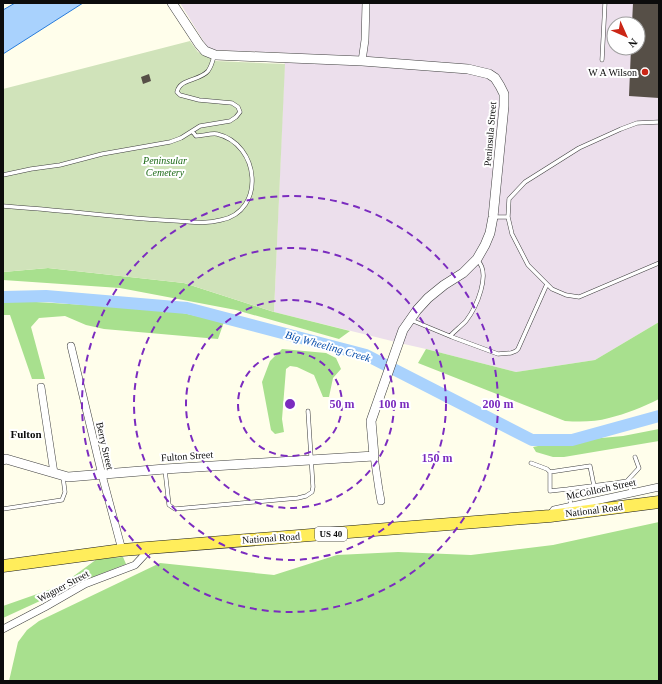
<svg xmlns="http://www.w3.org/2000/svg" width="662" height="684" font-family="'Times New Roman',serif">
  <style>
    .industrial { fill: #ecdfec; fill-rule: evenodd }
    .forest { fill: #a8e08e }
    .cemetery { fill: #d0e3ba }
    .water { fill: #a9d2fd; stroke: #287cdc }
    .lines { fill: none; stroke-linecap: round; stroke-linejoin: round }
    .river { stroke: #a9d2fd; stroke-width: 12 }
    .building { fill: #564f47 }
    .service-casing { stroke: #3f3f3f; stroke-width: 4.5 }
    .minor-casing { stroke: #3f3f3f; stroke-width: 8 }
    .tertiary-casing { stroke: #3f3f3f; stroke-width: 10 }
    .primary-casing { stroke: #1d1d1d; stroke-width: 13 }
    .service { stroke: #fff; stroke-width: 3.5 }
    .minor { stroke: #fff; stroke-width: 7 }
    .tertiary { stroke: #fff; stroke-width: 9 }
    .primary { stroke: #ffed5b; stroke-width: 12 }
    .ring { fill: none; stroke: #7b2cbf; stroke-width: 2; stroke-dasharray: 7 5 }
    .poi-dot { fill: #cb2616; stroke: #fff; stroke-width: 1.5 }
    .labels { text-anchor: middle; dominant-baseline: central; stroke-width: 4; stroke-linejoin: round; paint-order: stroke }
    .shield { fill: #fff; stroke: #555; stroke-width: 1 }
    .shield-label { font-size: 9px; font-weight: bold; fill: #0c0c0c }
    .poi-label { font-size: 10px; fill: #0c0c0c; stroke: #fff; text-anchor: end }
    .street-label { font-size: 10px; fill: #0c0c0c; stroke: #fff }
    .park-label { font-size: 10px; font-style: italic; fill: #1c6a16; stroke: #fff }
    .water-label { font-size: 11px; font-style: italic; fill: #084eab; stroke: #fff }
    .neighbourhood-label { font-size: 11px; font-weight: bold; fill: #0c0c0c; stroke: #fff }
    .centre { fill: #7b2cbf; stroke: #fff; stroke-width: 2 }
    .ring-label { font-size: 12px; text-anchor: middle; font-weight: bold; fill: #7b2cbf; stroke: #fff; stroke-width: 4; stroke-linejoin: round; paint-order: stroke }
  </style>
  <rect width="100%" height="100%" fill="#fffeeb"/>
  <path class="industrial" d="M180,3H659V322L595,360L516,372L426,349L404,344L274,312L285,53L209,50ZM614,24H638V48H614Z"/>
  <path class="forest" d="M48,268L184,283L274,312L350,331L339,339L236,310L120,288L3,280V272Z
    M3,300L169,310L224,322L218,339L104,329L86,325L65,316L39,318L31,327L45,379H32L10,315H3Z
    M659,322V399C643,407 626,414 609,418C595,422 580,422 565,421L418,363L426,349L516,372L595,360Z
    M282,349L326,353L336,358L341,369L333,378L329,397H323L314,375L297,367L290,366L286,369L282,419L284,432L275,434L271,430L262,382L270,361Z
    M659,429V441L564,457H553L536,452L533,447L558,442L623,436Z
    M659,522V681H9L18,642L27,630L39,621L160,563L274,575L337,555L398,552L471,555L553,545Z
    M123,557L126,564L90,578L3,618V606L60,586L97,559Z"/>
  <path class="cemetery" d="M190,41L198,52L216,61L285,64L274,312L184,283L48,268L3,272V89Z"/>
  <path class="water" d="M15,3H83L3,54V10Z"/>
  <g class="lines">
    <path class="river" d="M3,297L46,296L187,308L366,355L532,440H572L659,416"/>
  </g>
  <path class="building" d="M633,3H659V98L629,96L631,48H638V24H632Z
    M149,74L151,81L143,84L141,77Z"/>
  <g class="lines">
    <defs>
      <path id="service" d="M602,60L605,3
        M659,122L637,123L621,129L579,148L525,182L509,199L508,217L512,234L528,265L552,289L566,295L579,297L659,263
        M3,175L31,169L60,165L102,154L170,142L181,138L200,126L230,121L236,117L240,112L238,107L232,103L199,100L180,95L177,92C180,78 200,81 208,71C211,67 213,60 214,56
        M3,206C43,209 84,213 124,217C142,219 160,220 178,221C193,222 206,224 221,220C266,211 260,144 217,134C210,133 203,136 196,136L192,131
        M494,217H508
        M411,320L452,337L498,354L511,353L516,351L518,349L547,284
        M450,336C455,331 461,326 466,321C476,308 492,273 477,260
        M531,463L547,469L550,472
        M165,470L169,505L175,509L298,498L306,496L312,492L313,487L308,411
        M627,481L639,468L635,457
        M568,489L550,491V472L590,466L594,486
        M571,506L568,489L615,483L627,481L632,493
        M3,509L62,500L65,492L63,477"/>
      <path id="minor" d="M362,61L365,40L366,3
        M71,346L102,475L122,550
        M41,387L54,473
        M374,456L379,490L381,501
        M550,516L554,510L659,487
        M3,629L45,607L85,584L135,565L147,552L149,548"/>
      <path id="tertiary" d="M3,460L6,459L68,477L165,469L374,456L371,421L403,330L417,310L428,298L444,285L463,273L477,259L485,245L490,233L493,217L504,106V94L500,86L495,78L489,74L468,69L362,61L215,55L205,51L199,44L172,3"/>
      <path id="primary" d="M3,566L122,550L550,516L659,502"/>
    </defs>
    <use href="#service" class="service-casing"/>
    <use href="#minor" class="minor-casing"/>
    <use href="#tertiary" class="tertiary-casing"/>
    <use href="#primary" class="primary-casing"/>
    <use href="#service" class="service"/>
    <use href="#minor" class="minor"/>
    <use href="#tertiary" class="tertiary"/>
    <use href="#primary" class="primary"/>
  </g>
  <g class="ring">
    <circle cx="290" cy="404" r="52"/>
    <circle cx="290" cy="404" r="104"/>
    <circle cx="290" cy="404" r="156"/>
    <circle cx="290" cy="404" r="208"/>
  </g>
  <circle class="poi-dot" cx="645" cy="72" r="4"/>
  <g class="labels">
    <rect class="shield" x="315" y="527" width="32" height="14" rx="3"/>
    <g class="shield-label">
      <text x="331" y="534">US 40</text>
    </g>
    <g class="poi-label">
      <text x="637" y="72">W A Wilson</text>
    </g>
    <g class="street-label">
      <text transform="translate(490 134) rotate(-85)">Peninsula Street</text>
      <text transform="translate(105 446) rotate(77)">Berry Street</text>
      <text transform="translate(187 456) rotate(-4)">Fulton Street</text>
      <text transform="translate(601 489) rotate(-12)">McColloch Street</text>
      <text transform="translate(594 510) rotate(-7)">National Road</text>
      <text transform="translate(271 538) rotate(-4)">National Road</text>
      <text transform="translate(63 586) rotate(-28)">Wagner Street</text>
    </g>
    <g class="park-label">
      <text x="165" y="160">Peninsular<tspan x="165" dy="12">Cemetery</tspan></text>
    </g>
    <g class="water-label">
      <text transform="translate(328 346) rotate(16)">Big Wheeling Creek</text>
    </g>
    <g class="neighbourhood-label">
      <text x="26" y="434">Fulton</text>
    </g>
  </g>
  <circle cx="290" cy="404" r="6" class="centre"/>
  <g class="ring-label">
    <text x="342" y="408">50 m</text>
    <text x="394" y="408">100 m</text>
    <text x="498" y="408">200 m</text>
    <text x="437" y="462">150 m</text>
  </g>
  <rect width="662" height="684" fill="none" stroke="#0c0c0c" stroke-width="8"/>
  <g transform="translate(626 36) rotate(135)"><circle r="19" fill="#ffffff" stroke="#9e9e9e"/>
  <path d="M0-3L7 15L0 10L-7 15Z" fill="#cb2616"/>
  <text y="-6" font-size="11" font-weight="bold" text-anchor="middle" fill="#0c0c0c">N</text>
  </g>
</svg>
